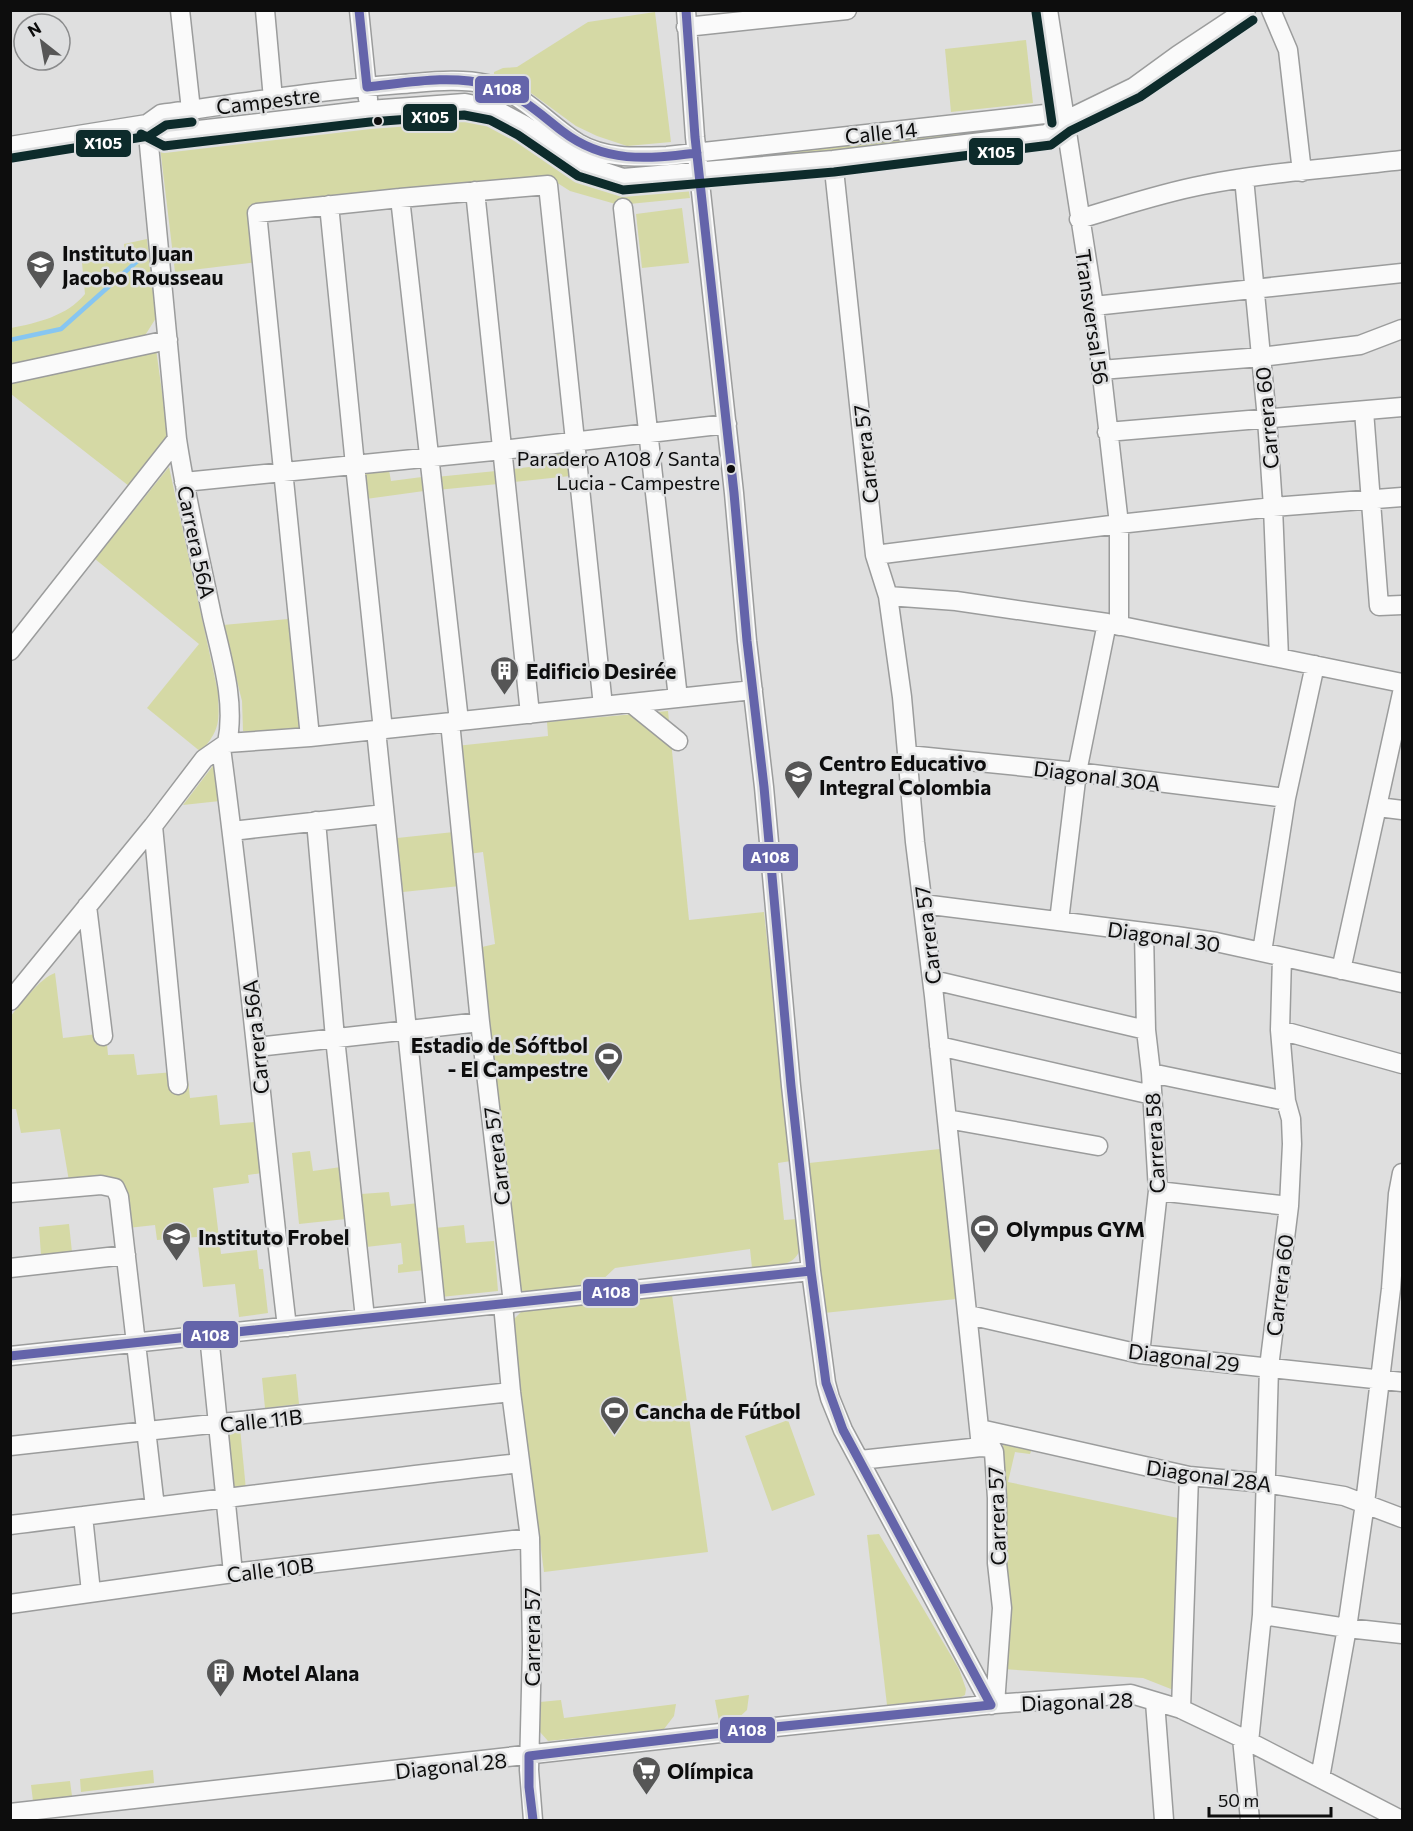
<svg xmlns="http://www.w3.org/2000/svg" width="1413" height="1831" font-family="Commissioner,sans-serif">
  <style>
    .green { fill: #d5d9a5 }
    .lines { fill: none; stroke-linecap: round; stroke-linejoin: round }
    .stream { stroke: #87c6f1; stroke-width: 4.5 }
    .minor-casing { stroke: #9b9c9c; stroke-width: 21 }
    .minor { stroke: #fafafa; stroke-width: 18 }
    .bus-1-casing { stroke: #dedfe0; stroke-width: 14 }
    .bus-2-casing { stroke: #dedfe0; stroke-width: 14 }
    .bus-1 { stroke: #6464aa; stroke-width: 9 }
    .bus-2 { stroke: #0d2b2b; stroke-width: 9 }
    .bus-dot { fill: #0d0d0d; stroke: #dedfe0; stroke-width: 2 }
    .labels { text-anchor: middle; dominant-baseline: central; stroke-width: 5; stroke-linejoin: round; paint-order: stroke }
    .bus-label { font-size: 20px; fill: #0d0d0d; stroke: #dedfe0; text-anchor: end }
    .street-label { font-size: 21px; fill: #0d0d0d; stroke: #dedfe0 }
    .poi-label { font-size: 21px; font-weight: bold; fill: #0d0d0d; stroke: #dedfe0; text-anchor: start }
    .line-badge { stroke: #dedfe0; stroke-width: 2 }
    .badge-label { font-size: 16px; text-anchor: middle; font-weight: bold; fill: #fff }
  </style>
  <rect width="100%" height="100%" fill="#dfdfdf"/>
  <path class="green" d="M655,12L671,142L627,146L597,136L576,126L520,85L494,74V72L503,68L517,67L588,22Z
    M1026,40L1033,103L951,112L945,49Z
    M449,116L477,117L509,128L578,173L620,191L688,186L690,198L619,205L570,191L559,184L544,178H521L253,205L258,262L175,272L160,147L371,121Z
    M1047,121L1048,128L731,163L730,156Z
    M682,208L689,263L642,268L636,214Z
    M147,239L156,318L144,337L11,366V328C37,323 67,316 85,294L82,263L125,257L124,244Z
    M156,349L168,435L129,486L11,394L10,381Z
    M567,451L570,476L514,482L512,469L538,466L537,455Z
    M169,467L218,692C219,722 221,728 201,752L147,708L199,644L95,559Z
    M389,470L391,481L422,477L424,491L366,499L363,473Z
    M496,471L498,484L437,490L436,477Z
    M288,619L300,729L255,733L243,731L242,701L223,625Z
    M668,711L689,920L764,912L791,1161L778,1163L784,1220L797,1219C798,1227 802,1239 800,1247C797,1269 768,1266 752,1268L750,1249L615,1268L599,1283L517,1293L482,947L495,944L483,852L469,854L456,746L548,736L547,722Z
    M215,763L220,801L183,805Z
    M454,832L460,886L403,892L397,838Z
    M55,973L63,1038L106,1033L108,1055L134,1054L137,1075L187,1071L190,1098L217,1095L220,1125L255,1122L262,1173L248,1175L249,1183L213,1188L221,1254L257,1250L259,1269H263L268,1313L239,1317L235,1284L203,1287L197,1237L157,1240L155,1225L128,1228L121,1187L69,1181L60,1129L21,1133L16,1109H11L10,1017C21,1004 40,978 55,973Z
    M940,1149L956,1299L824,1313L809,1163Z
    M310,1151L313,1171L341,1167L346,1219L299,1224L292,1153Z
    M389,1192L391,1206L419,1203L425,1270L398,1273V1265L403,1264L401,1243L366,1247L361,1194Z
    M69,1224L72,1252L41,1255L39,1227Z
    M464,1225L466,1243L494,1241L498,1291L441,1297L435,1228Z
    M672,1295L708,1552L544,1572L513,1334L514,1319L521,1312L538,1309Z
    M296,1374L299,1404L265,1408L262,1378Z
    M788,1420L815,1495L772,1511L745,1436Z
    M240,1428L246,1490L230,1492L224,1436L233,1434Z
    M1003,1443L1032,1449L1030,1454L1015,1452L1008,1482L1178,1518L1176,1691L1143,1678L1002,1669L1009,1590L1005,1561Z
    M879,1534L959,1669L966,1689L965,1695L961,1697L887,1705L867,1535Z
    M749,1695L747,1710L735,1721L721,1723L719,1721L715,1700Z
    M561,1700L564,1718L676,1704L674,1716L664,1729L548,1741L540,1732V1702Z
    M153,1770L154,1783L81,1792L80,1779Z
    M70,1781L72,1796L33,1801L31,1785Z"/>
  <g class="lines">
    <path class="stream" d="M10,340L61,329L143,256"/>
    <defs>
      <path id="minor" d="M180,10L191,110
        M265,10L273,99
        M359,10L368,99
        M686,10L695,137L734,493L747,641L764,787L791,1086L811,1271L826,1383L830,1398L843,1430L991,1705
        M1048,10L1094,306L1119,524V626
        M1271,10L1288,50L1302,172
        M686,27L847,10
        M147,124L164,134L369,110L465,103L494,109L524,125L584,165L623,178L833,160L1047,134L1064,121L1134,87L1178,55L1246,10
        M147,124L177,439C186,499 200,557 212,616C221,656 236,702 227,743
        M10,146L147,124L161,114C241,103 321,90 401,84C429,82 459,78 487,84C524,93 547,124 578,143C606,159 636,157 667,156L1045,114L1064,121
        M833,160L875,555L888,596L902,697L915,842L934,996L981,1447
        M1244,178L1267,419L1273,507L1279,658
        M475,191L530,714
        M400,198L459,721
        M329,205L355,465L383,730
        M623,208L678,698
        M1079,219C1120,207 1161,193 1203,185C1268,172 1336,168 1402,160
        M1094,306L1402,273
        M1101,370L1261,357L1360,345L1402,329
        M10,374L168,340
        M1364,411L1379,606L1402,605
        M1107,432L1402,407
        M184,482L503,450L727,424
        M875,555L1119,524L1273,507L1402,497
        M888,596L956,601L1107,623L1402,683
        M10,651L177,439
        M631,703L678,741
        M450,722L480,1022L513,1303
        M376,730L436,1311
        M310,737L257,213L400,198L548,185L603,706
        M221,748C247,941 264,1134 287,1327
        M908,755L1077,772L1286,798
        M1378,807L1402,810
        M316,821L335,1038L365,1318
        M153,826L178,1085
        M232,831L384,814
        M923,904L1176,936L1216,942L1402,983
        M87,906L103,1036
        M1059,921L1077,772L1107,623
        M1262,952L1286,798L1315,665
        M1341,970L1402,693
        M933,980L1146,1030
        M10,1001L153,826L204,759L227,743L310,737L753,690
        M1280,1030L1402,1064
        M939,1046L1152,1095
        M257,1047L480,1022
        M1151,1073L1286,1101
        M947,1119L1098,1146
        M1158,1191L1289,1206
        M10,1193L101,1185L115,1188L119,1197L155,1507
        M10,1268L126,1255
        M503,1304L511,1392L530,1538L532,1649L529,1770L533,1820
        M969,1315L1140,1354L1402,1382
        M209,1335L233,1573
        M1140,1354L1158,1191L1151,1073L1146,1030L1144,932
        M10,1356L811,1271
        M980,1429L1189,1476L1265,1483L1344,1496L1402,1518
        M10,1446C177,1427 345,1411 511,1392
        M860,1460L981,1447L992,1448L994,1452L997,1498V1563L1002,1608L995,1704
        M83,1516L91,1592
        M10,1525C180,1504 350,1482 520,1463
        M10,1604L233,1573L530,1538
        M1262,1615L1347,1628L1402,1634
        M1155,1702L1164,1820
        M1181,1709L1189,1476
        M1242,1738L1250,1820
        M1249,1742L1262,1615L1269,1367L1289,1206L1292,1144L1291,1119L1286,1101L1280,1030L1282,957
        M1320,1778L1347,1628L1365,1503L1391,1289L1398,1194L1402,1173
        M10,1813L756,1729L995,1704L1131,1694L1181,1709L1242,1738L1401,1820"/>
    </defs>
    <use href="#minor" class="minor-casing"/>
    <use href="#minor" class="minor"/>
    <defs>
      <path id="bus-1" d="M359,10L367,87C406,83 451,74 489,85C518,93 540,114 562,131C605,164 647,159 697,153
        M10,1356L811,1271
        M533,1820L529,1787V1756L756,1729L991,1705L843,1430L826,1383L811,1271L791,1086L764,787L747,641L734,493L695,137L686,10"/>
      <path id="bus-2" d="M1036,12L1052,123
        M141,134L164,146L370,122L464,115L490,120L518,135L578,176L623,190L834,172L1051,145L1070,131L1140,97L1253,20
        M12,158L149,136L166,125L192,122"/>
    </defs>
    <use href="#bus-1" class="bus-1-casing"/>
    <use href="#bus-2" class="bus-2-casing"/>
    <use href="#bus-1" class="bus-1"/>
    <use href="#bus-2" class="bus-2"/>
  </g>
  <defs>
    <symbol id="school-pin" viewBox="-11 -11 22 30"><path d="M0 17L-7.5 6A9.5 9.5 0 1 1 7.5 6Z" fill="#565656" stroke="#dedfe0"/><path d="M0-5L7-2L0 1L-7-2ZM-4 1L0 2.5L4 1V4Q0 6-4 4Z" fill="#fff"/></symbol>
    <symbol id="building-pin" viewBox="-11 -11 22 30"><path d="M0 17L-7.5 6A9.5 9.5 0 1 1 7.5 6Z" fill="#565656" stroke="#dedfe0"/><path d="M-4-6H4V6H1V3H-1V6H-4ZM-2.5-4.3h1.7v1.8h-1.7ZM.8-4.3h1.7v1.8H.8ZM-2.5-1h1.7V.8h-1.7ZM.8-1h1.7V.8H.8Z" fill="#fff"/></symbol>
    <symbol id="stadium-pin" viewBox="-11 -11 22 30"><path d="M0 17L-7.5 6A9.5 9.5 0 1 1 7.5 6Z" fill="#565656" stroke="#dedfe0"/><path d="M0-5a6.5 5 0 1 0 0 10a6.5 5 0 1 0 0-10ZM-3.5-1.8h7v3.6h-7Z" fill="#fff"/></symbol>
    <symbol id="supermarket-pin" viewBox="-11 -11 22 30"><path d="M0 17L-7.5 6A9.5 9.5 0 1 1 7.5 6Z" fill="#565656" stroke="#dedfe0"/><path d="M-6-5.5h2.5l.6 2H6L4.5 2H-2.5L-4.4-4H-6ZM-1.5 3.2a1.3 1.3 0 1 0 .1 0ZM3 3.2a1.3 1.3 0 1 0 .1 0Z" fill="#fff"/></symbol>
  </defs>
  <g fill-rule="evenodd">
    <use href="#school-pin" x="24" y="248" width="33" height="45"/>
    <use href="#building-pin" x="488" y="654" width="33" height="45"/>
    <use href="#school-pin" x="782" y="758" width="33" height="45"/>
    <use href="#stadium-pin" x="592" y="1040" width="33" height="45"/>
    <use href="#stadium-pin" x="968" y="1212" width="33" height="45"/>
    <use href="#school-pin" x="160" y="1220" width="33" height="45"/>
    <use href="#stadium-pin" x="598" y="1394" width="33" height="45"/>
    <use href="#building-pin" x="204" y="1656" width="33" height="45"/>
    <use href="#supermarket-pin" x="630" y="1754" width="33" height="45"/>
  </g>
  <g class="bus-dot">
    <circle cx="378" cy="121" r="5"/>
    <circle cx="731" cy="469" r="5"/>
  </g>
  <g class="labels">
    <g class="bus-label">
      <text x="720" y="458">Paradero A108 / Santa<tspan x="720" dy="24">Lucia - Campestre</tspan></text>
    </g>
    <g class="street-label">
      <text transform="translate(268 100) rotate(-7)">Campestre</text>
      <text transform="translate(881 132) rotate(-6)">Calle 14</text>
      <text transform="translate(1093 317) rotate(82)">Transversal 56</text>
      <text transform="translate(1266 418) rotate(-95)">Carrera 60</text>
      <text transform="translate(865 454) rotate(-96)">Carrera 57</text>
      <text transform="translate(197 542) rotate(78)">Carrera 56A</text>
      <text transform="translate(1097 775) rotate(7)">Diagonal 30A</text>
      <text transform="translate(927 935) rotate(-97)">Carrera 57</text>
      <text transform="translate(1164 936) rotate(8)">Diagonal 30</text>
      <text transform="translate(255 1037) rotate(-96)">Carrera 56A</text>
      <text transform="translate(1154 1143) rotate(-93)">Carrera 58</text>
      <text transform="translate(496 1156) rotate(-97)">Carrera 57</text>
      <text transform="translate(1279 1285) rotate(-83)">Carrera 60</text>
      <text transform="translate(1184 1357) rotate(7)">Diagonal 29</text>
      <text transform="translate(261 1420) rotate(-6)">Calle 11B</text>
      <text transform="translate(1209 1475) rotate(8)">Diagonal 28A</text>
      <text transform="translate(996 1516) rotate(-92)">Carrera 57</text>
      <text transform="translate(270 1569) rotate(-7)">Calle 10B</text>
      <text transform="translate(531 1637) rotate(-90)">Carrera 57</text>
      <text transform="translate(1077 1701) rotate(-2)">Diagonal 28</text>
      <text transform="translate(451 1765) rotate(-6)">Diagonal 28</text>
    </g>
    <g class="poi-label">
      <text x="62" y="252">Instituto Juan<tspan x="62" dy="24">Jacobo Rousseau</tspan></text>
      <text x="526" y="670">Edificio Desirée</text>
      <text x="819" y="762">Centro Educativo<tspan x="819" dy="24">Integral Colombia</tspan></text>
      <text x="588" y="1044" text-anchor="end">Estadio de Sóftbol<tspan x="588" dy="24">- El Campestre</tspan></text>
      <text x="1006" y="1228">Olympus GYM</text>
      <text x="198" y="1236">Instituto Frobel</text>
      <text x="635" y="1410">Cancha de Fútbol</text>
      <text x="242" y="1672">Motel Alana</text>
      <text x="667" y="1770">Olímpica</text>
    </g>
  </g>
  <g class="line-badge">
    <rect x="474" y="75" width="56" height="29" rx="6" fill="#6464aa"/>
    <rect x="402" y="103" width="56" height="29" rx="6" fill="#0d2b2b"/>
    <rect x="75" y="129" width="57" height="29" rx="6" fill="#0d2b2b"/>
    <rect x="968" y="137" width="56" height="29" rx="6" fill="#0d2b2b"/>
    <rect x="742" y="843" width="57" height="29" rx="6" fill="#6464aa"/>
    <rect x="582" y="1278" width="57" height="29" rx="6" fill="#6464aa"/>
    <rect x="182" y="1320" width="57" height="29" rx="6" fill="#6464aa"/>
    <rect x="719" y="1716" width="57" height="28" rx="6" fill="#6464aa"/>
  </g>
  <g class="badge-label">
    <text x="502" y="95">A108</text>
    <text x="430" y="123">X105</text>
    <text x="103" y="149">X105</text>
    <text x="996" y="158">X105</text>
    <text x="770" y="863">A108</text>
    <text x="611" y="1298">A108</text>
    <text x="210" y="1341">A108</text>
    <text x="747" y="1736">A108</text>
  </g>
  <rect width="1413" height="1831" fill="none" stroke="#0d0d0d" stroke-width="24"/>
  <g transform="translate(42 42) rotate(329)"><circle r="28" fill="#dedfe0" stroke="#8a8b8c" stroke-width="1.5"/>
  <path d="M0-4.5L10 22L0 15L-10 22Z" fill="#565656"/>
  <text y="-9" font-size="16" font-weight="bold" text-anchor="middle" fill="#0d0d0d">N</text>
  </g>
  <path d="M1209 1807v9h122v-9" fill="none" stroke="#0d0d0d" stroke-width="3"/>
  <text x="1218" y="1807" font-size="18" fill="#0d0d0d" stroke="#dedfe0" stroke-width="4.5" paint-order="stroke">50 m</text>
</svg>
